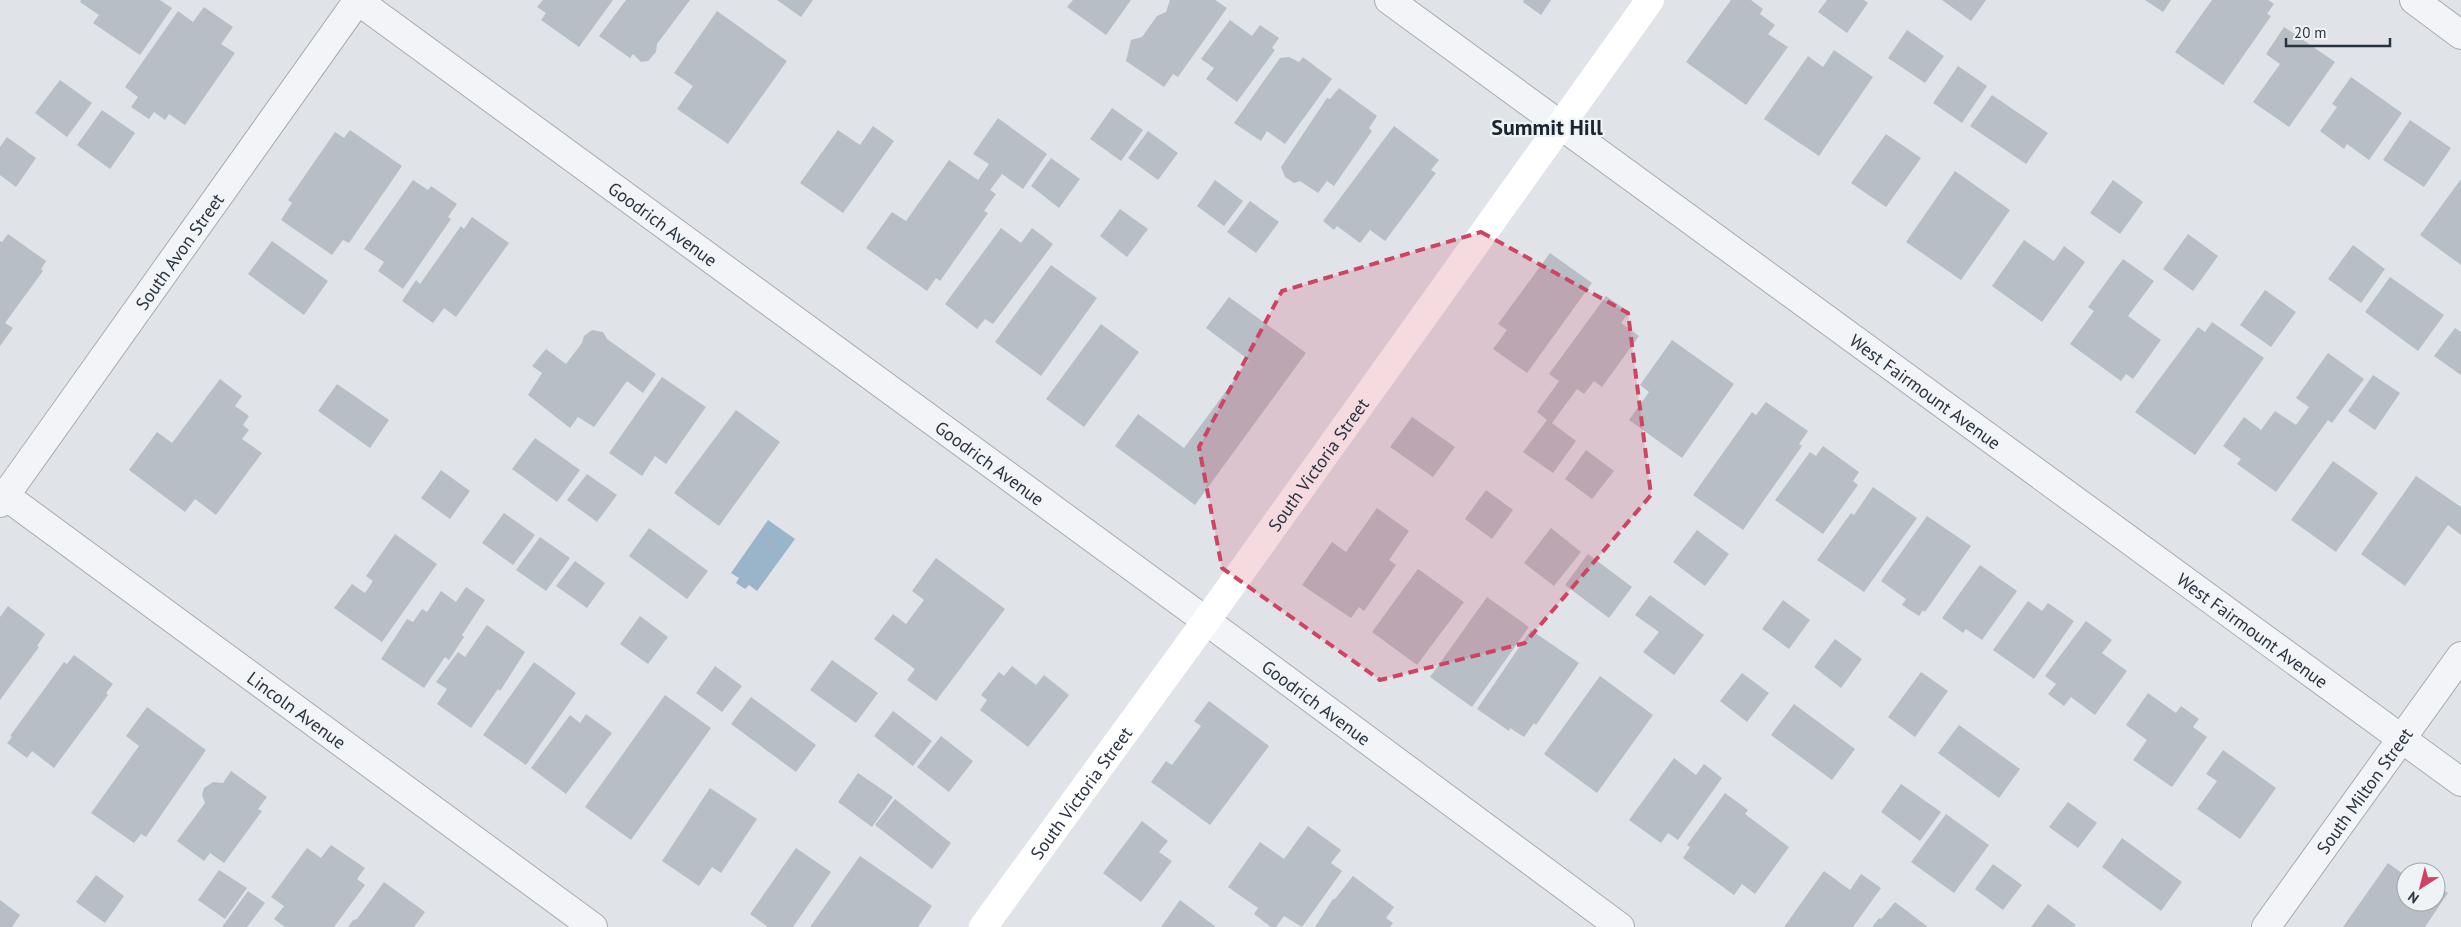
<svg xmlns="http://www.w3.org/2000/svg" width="2461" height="927" font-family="'PT Sans',sans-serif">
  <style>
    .water { fill: #9ab5c9 }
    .building { fill: #b7bec6 }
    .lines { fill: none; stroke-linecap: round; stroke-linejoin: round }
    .street-casing { stroke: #a5abb3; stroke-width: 30 }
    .street { stroke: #f3f4f7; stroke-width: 28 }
    .secondary { stroke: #fff; stroke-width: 28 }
    .marked { fill: #cf4463; fill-opacity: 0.2; stroke: #cf4463; stroke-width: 4; stroke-dasharray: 10 6; stroke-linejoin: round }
    .labels { text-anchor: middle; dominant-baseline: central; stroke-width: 4.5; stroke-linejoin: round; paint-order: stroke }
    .street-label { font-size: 18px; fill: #283340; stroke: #eff3f6 }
    .district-label { font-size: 22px; font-weight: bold; fill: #1b2431; stroke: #eff3f6 }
  </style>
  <rect width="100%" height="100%" fill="#e0e4e9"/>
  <path class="water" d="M768,520L795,539L757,591L749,585L745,589L736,583L739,578L731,573Z"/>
  <path class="building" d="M81,0H160L172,8L140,55L93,23L99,15L80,2Z
    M543,0H613L579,47L541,20L546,13L537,7Z
    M626,0H690L657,44L656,52L648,61L641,62L633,54L630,58L599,36Z
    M777,0H813L801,17Z
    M1073,0H1131L1106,35L1067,7Z
    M1170,0H1215L1227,8L1178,77L1173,74L1164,87L1126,61L1131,40L1142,37L1157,16L1166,12Z
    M1524,0H1551L1541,15L1523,2Z
    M1731,0H1751L1763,9L1760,14L1775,25L1768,34L1788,47L1746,105L1686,62Z
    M1827,0H1864L1868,3L1847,33L1818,12Z
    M1942,0H1986L1971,21Z
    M2145,0H2171L2163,12Z
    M2212,0H2268L2274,4L2267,14L2271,16L2223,85L2175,52Z
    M204,7L233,27L221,44L235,53L185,125L169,114L165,120L154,112L149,119L131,107L138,97L125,87L178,11L193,22Z
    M717,11L787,61L728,144L677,109L693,86L674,73Z
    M1230,20L1252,36L1260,25L1279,38L1272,48L1275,50L1237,102L1206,79L1214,68L1201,59Z
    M2284,27L2335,62L2289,127L2253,102L2280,64L2266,54Z
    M1907,30L1944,56L1925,83L1888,58Z
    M1834,50L1873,77L1819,156L1764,119L1808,56L1823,67Z
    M1289,57L1299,62L1303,57L1332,79L1285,144L1267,131L1261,141L1234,123L1280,58Z
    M1958,66L1987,86L1962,123L1933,103Z
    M2351,77L2402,113L2369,160L2347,144L2344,149L2320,131L2337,107L2332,104Z
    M60,80L92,103L67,137L35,113Z
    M1339,88L1377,116L1369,128L1372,131L1334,186L1327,181L1318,193L1300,181L1294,183L1285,177L1281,167L1327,98L1330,99Z
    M1992,95L2048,133L2026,164L1970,126Z
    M1112,108L1143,130L1121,161L1090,139Z
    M102,110L135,133L110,169L77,145Z
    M998,118L1047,154L1023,189L1002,174L990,190L996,194L984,211L988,213L940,281L936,278L927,291L866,248L892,212L906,221L949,160L978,180L989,164L973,154Z
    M2410,120L2451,148L2424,187L2383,160Z
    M873,126L894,141L843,213L800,183L838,130L860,145Z
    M1394,126L1439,160L1431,170L1436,173L1385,241L1370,230L1360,243L1337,226L1334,230L1323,221Z
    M350,130L402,166L349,243L343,240L332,255L281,220L292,203L288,200L335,132L344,138Z
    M1148,131L1178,153L1158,180L1128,158Z
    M1886,134L1921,158L1886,207L1851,183Z
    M7,137L36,158L16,187L0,175V147Z
    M1051,158L1080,179L1059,208L1031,186Z
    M1955,171L2010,210L1961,280L1906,242Z
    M2461,179V265L2420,235Z
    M413,180L428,190L431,186L457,204L448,217L451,219L403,289L378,271L384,262L364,249Z
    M1215,180L1243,201L1224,226L1197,206Z
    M2113,180L2143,202L2120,234L2090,213Z
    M1250,201L1279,222L1256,253L1227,232Z
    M1120,209L1148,229L1127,257L1100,236Z
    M472,217L509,243L456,317L444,308L433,323L402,301L416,280L420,284L461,226L464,229Z
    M1001,228L1021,243L1032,228L1053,244L993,324L985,319L977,329L945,304Z
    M8,234L46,261L41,269L43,271L5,323L13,328L0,346V241L2,242Z
    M2188,234L2218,256L2193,291L2163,269Z
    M2024,240L2054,261L2064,246L2085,262L2042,322L1992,286Z
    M272,241L328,281L304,315L248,274Z
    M2353,245L2385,269L2361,303L2328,279Z
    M1550,253L1592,283L1527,373L1493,349L1507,330L1498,324Z
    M2123,259L2154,281L2128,316L2161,340L2133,379L2126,374L2121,381L2070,344L2094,311L2088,307Z
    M1051,265L1097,298L1041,376L995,342Z
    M2390,277L2444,315L2418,351L2365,312Z
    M2265,290L2296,312L2271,347L2240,325Z
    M1606,296L1629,312L1621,323L1639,336L1602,387L1594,381L1584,394L1577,389L1552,423L1576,441L1553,473L1523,452L1547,420L1537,412L1559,381L1549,374Z
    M1229,297L1306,353L1195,505L1115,446L1138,414L1184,448L1249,360L1206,328Z
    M2212,322L2264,358L2195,455L2135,412L2198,327L2205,332Z
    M1101,324L1139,352L1084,427L1046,399Z
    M2455,328L2461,332V375L2434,356Z
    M592,330L603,332L607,339L656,374L643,393L627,381L594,427L578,417L570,428L528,395L542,373L532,366L546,349L566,364L582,343L584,336Z
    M1672,340L1734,384L1682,458L1629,420L1649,392L1640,385Z
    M2328,353L2364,379L2332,423L2328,420L2276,492L2237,464L2241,459L2223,446L2244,417L2261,430L2275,411L2296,425L2309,407L2296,398Z
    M2373,375L2400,393L2375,430L2348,411Z
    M662,377L706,407L666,464L655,456L642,476L609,453Z
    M220,379L242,396L235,406L249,416L243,425L249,430L242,439L262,453L216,515L195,499L185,512L129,470L157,432L172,443Z
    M337,384L389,420L370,448L318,411Z
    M1766,402L1808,431L1799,444L1802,446L1743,530L1693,495L1752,412L1756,415Z
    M736,410L780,442L719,526L674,493Z
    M1412,417L1455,447L1433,477L1390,447Z
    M535,438L580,470L557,502L512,469Z
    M1823,446L1859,472L1853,481L1858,485L1823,534L1775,500L1810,452L1816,456Z
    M1586,450L1614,471L1592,499L1565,479Z
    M2333,461L2378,493L2336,552L2291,520Z
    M441,470L470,491L450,519L421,498Z
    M587,474L617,495L597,522L567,500Z
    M2416,476L2461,507V535L2448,525L2405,586L2361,554Z
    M1873,487L1917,518L1864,592L1817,560L1851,513L1854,515Z
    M1486,490L1513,510L1492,539L1465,519Z
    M1377,508L1409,531L1389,560L1396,565L1364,611L1359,607L1351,618L1302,585L1332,542L1346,552Z
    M504,513L535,535L513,565L482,543Z
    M1927,516L1971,546L1925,612L1923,610L1919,616L1902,605L1906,599L1881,581Z
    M649,528L708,571L687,599L629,556Z
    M1551,528L1581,552L1554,586L1524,563Z
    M1697,530L1729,554L1705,586L1673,562Z
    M395,534L437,564L382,642L334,608L352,584L365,593L373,581L366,576Z
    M540,537L570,558L546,591L516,570Z
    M1588,554L1632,587L1609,618L1565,585Z
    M936,558L1005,609L936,701L907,680L915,669L874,639L893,614L906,624L924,600L912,591Z
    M575,561L605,583L587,608L556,586Z
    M1980,565L2017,591L1982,640L1966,629L1963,633L1942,618Z
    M1418,569L1464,602L1417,665L1372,632Z
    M466,587L485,600L462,635L464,637L449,660L445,657L424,688L381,659L407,619L413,622L422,609L427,612L441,591L456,602Z
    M1650,595L1704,635L1674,675L1643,652L1659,632L1635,615Z
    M1487,597L1529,627L1472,707L1430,677Z
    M1783,600L1810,620L1789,649L1762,629Z
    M2028,601L2042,611L2048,603L2074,621L2034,679L1993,650Z
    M8,606L45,634L37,646L39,647L0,700V617Z
    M640,616L668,637L648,664L620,644Z
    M2086,621L2112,640L2102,653L2127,671L2095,715L2071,697L2064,706L2048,694L2056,684L2045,676Z
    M487,625L525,652L500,691L498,689L471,728L437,704L447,689L436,682L458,652L465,657Z
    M1531,630L1579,663L1536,725L1534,723L1524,737L1510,728L1509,731L1477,709Z
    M1835,639L1862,659L1841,688L1814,667Z
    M74,655L113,684L106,693L108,695L54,768L32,751L27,758L7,743L12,737L10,736L64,662L67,664Z
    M832,660L878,693L856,723L810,690Z
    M534,662L576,693L526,765L483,735Z
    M715,666L742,686L722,712L696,693Z
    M1012,666L1036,685L1044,675L1069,695L1028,747L980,710L987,700L981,695L999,672L1004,676Z
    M1921,672L1948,691L1915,737L1888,717Z
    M1742,673L1769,693L1747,722L1720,701Z
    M1600,676L1653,715L1597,793L1544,754Z
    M2148,693L2176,713L2181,706L2199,719L2193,727L2207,737L2172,787L2133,760L2147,740L2126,725Z
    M665,695L711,728L631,840L585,807Z
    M751,697L816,745L796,772L731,724Z
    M1209,701L1269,746L1210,825L1151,782L1166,761L1172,765L1201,726L1194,721Z
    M1794,704L1855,749L1832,780L1771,735Z
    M147,707L206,750L146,837L141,834L134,843L91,813L139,746L126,736Z
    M893,711L932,741L913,766L874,736Z
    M586,714L612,733L566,794L531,768L570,715L580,723Z
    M1959,725L2020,769L1999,798L1938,753Z
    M941,736L973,761L949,792L917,767Z
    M2223,750L2276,788L2240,839L2197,809L2217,781L2206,774Z
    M1674,758L1696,775L1704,764L1722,778L1678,840L1668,833L1661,843L1629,820Z
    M231,771L267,797L258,809L262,811L224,863L210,853L204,861L177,841L205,803L202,795L204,788L213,782L223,783Z
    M858,773L893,797L872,827L838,802Z
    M1901,784L1941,812L1920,841L1881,812Z
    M710,788L757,819L721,873L712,867L699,886L662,861Z
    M1725,793L1748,810L1745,814L1789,847L1755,894L1742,884L1734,895L1683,858L1690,847L1687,845Z
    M895,799L951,843L932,869L875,825Z
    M2068,802L2097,823L2078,848L2049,827Z
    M1946,814L1989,845L1954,893L1911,862Z
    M1142,821L1168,841L1159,852L1172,861L1141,902L1103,873Z
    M1308,826L1341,850L1331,863L1342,871L1302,927L1284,916L1276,927H1271L1254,914L1258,908L1228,887L1260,842L1284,859Z
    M2122,838L2182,882L2161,911L2102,867Z
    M331,845L365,868L357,879L365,885L334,927H285L274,919L284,906L271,897L307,848L321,858Z
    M796,848L831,872L793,927H768L750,914Z
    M860,856L932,906L918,927H810Z
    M2388,863L2406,876V902H2436V885L2448,893L2425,927H2343Z
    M1993,864L2022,885L2003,910L1975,889Z
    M219,870L247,888L225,919L198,900Z
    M1824,871L1850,890L1861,874L1881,888L1853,927H1784Z
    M96,875L124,896L105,923L76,902Z
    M1353,876L1394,907L1386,918L1393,923L1390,927H1315L1333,899H1335Z
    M384,882L425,912L414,927H348L353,920L357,919Z
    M248,891L265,903L247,927H222Z
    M0,900L20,915L12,927H0Z
    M1180,900L1216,927H1161Z
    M1895,902L1928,927H1872L1879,918L1881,919Z
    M2048,904L2076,925L2074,927H2031Z"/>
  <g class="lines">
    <defs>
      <g id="street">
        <path id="s1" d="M357,0L1239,645L1620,927"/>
        <path id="s2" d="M1389,0L2461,782"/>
        <path d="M2414,0L2461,35"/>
        <path id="s3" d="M0,492L593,927"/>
        <path id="s4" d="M0,503L358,0"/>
        <path id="s5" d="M2266,927L2461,656"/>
      </g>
    </defs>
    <use href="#street" class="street-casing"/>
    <use href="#street" class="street"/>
    <path class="secondary" id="s6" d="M983,927L1206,621L1650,0"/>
  </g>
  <path class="marked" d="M1481,232L1628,313L1651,495L1525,643L1380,680L1222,568L1199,447L1282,291Z"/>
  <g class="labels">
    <g class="street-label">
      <text stroke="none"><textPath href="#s1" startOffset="379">Goodrich Avenue</textPath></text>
      <text stroke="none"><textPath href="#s4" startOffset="309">South Avon Street</textPath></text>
      <text stroke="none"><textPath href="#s2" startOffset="664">West Fairmount Avenue</textPath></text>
      <text stroke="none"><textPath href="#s1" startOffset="784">Goodrich Avenue</textPath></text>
      <text stroke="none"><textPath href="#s6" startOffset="571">South Victoria Street</textPath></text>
      <text stroke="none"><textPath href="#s2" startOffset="1069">West Fairmount Avenue</textPath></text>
      <text stroke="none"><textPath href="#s1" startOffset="1189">Goodrich Avenue</textPath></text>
      <text stroke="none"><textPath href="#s3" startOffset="368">Lincoln Avenue</textPath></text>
      <text stroke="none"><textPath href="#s5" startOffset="168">South Milton Street</textPath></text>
      <text stroke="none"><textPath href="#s6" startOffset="166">South Victoria Street</textPath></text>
    </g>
    <g class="district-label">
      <text x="1547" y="127">Summit Hill</text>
    </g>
  </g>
  <g transform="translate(2421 887) rotate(216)"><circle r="24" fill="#eff3f6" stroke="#9fa6ad"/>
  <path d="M0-4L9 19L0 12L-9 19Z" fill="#cf4463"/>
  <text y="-8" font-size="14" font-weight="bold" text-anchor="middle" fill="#283340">N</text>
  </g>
  <path d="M2286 38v8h104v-8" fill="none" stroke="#283340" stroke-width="2.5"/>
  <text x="2294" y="38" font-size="15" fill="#283340" stroke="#eff3f6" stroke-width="4" paint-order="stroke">20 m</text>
</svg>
